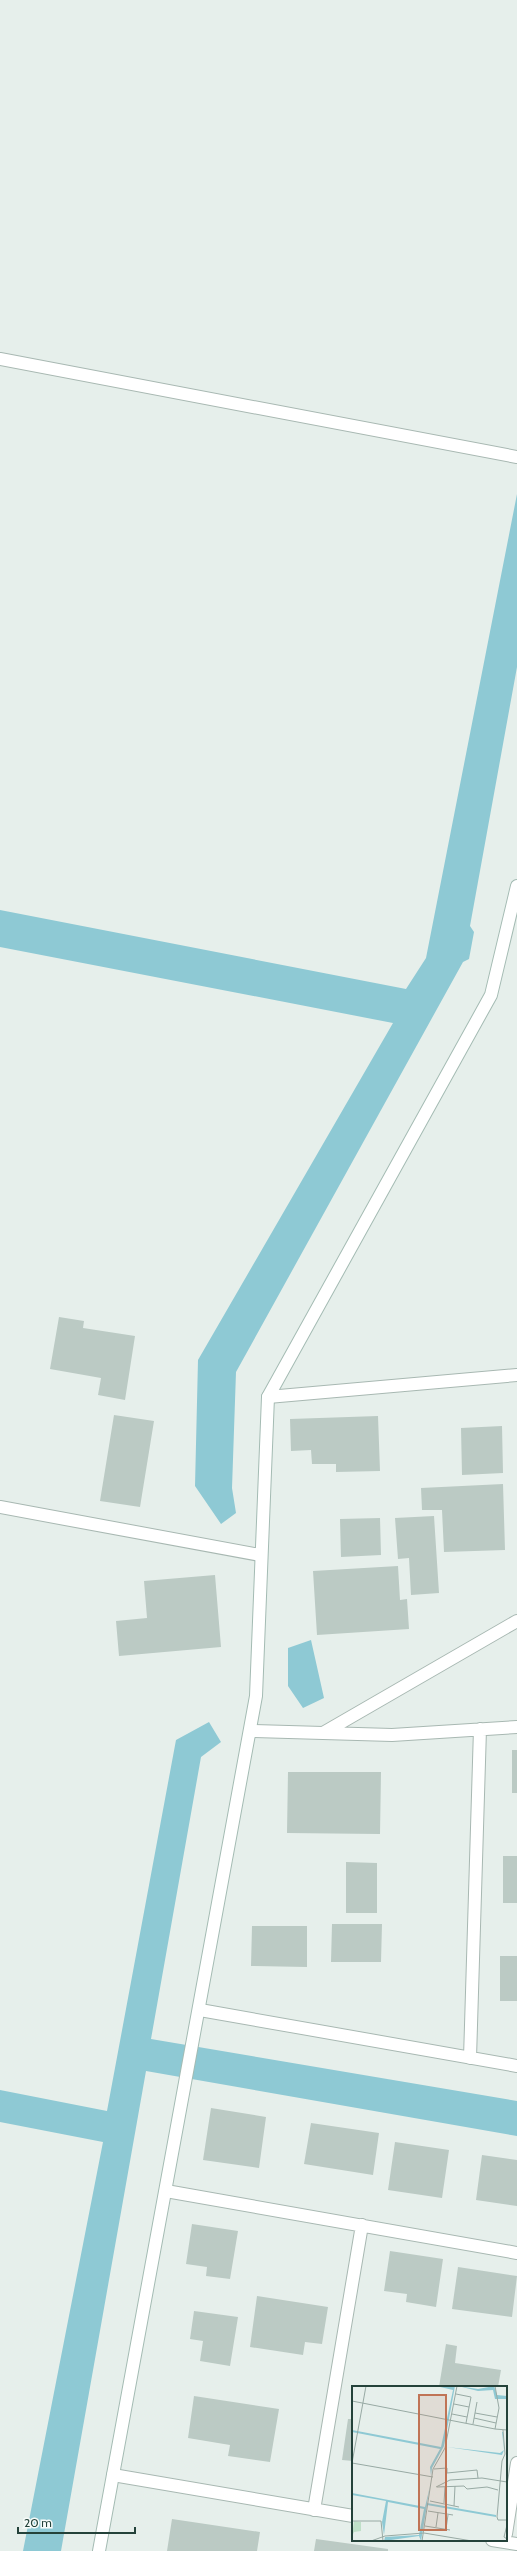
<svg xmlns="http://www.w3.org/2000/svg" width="517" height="2551" font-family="Cabin,sans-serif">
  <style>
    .water { fill: #8ec9d4 }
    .building { fill: #bbcac4 }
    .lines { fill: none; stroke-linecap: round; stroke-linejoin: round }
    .street-casing { stroke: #a8b8b2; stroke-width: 14 }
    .secondary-casing { stroke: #a4bbb3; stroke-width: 14 }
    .street { stroke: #fff; stroke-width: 12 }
    .secondary { stroke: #fff; stroke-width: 12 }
    .inset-road { fill: none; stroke: #98aaa4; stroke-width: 1 }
    .view { fill: #c07456; fill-opacity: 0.15; stroke: #c07456; stroke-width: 2 }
    .inset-edge { fill: none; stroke: #24423a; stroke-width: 2 }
  </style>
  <rect width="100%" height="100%" fill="#e6efeb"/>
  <path class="water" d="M517,494V667L470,926L474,932L469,959L463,962L236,1372L232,1488L236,1513L221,1524L195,1486L198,1360L393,1023L0,947V910L406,989L426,958Z
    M311,1640L324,1698L303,1708L288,1686V1648Z
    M209,1722L221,1742L201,1757L151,2039L517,2101V2136L146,2071L61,2551H23L103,2142L0,2122V2090L107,2111L176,1740Z"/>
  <path class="building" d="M59,1317L84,1321L83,1328L135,1336L125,1400L98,1395L101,1378L50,1369Z
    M114,1415L154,1421L140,1507L100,1501Z
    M378,1416L380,1471L336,1472V1464H312L311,1450L291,1451L290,1419Z
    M502,1426L503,1473L462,1475L461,1428Z
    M503,1484L505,1550L444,1552L442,1510H422L421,1488Z
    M434,1516L439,1593L411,1595L409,1558L398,1559L395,1518Z
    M380,1518L381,1555L341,1557L340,1519Z
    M398,1566L400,1600L407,1599L409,1629L317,1635L313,1571Z
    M215,1575L221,1647L119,1656L116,1621L147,1618L144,1581Z
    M512,1750H517V1793H512Z
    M288,1772H381L380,1834L287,1833Z
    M503,1856H517V1903H503Z
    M346,1862L377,1863V1913H346Z
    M332,1924H382L381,1962H331Z
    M252,1926H307V1967L251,1966Z
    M500,1956H517V2001H500Z
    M211,2108L266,2117L259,2168L203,2160Z
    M311,2123L379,2133L373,2175L304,2164Z
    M395,2142L449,2150L442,2198L388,2190Z
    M482,2155L517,2160V2206L476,2200Z
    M192,2224L238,2231L230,2279L206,2276L207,2267L186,2264Z
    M390,2251L443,2259L436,2307L406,2302L407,2294L384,2291Z
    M458,2267L517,2276L512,2317L452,2309Z
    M257,2296L328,2307L322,2344L305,2342L303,2355L250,2347Z
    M194,2311L238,2317L230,2366L200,2361L203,2341L190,2339Z
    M446,2344L457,2346L455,2363L501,2370L498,2387H439Z
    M194,2396L279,2409L270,2462L228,2456L230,2445L188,2438Z
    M348,2419H353V2461L342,2460Z
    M172,2519L260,2532L257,2551H167Z
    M316,2539L388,2549V2551H314Z"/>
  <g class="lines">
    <defs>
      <path id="street" d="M0,359L517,457
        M268,1397L517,1375
        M0,1507L260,1555
        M250,1731L392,1735L517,1727
        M323,1733L517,1621
        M200,2010L517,2066
        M470,2058L480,1729
        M166,2191L517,2253
        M113,2475L353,2516
        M314,2510L362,2225
        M506,2534L517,2463
        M492,2540L517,2544"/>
      <path id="secondary" d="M99,2551L256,1696L268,1397L491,995L517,886"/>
    </defs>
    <use href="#street" class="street-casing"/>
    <use href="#secondary" class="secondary-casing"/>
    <use href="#street" class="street"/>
    <use href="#secondary" class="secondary"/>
  </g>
  <g transform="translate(352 2386)">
    <rect width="155" height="155" fill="#e6efeb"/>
    <path d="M2,135L9,136V145L2,146L0,150Z" fill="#bfe0c8"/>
    <path d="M84,0H103L92,60L80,82L79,90L78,81L88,63L0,46V44L89,61L101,4ZM106,0L126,3L142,0L145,9L155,10V13H143L141,4L126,5ZM150,46H151L152,64L150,69L95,61L148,67L152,64ZM78,100L75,117L144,129V131L75,119L69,155L67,150L32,155L33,151L67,149L72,123L36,116L32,149L30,136L34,115L0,109V107L73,121Z" fill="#8ec9d4"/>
    <path class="inset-road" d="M143,0L147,22L143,43L155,44M104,8L119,11L114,37M0,15L143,43M102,18L117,21M123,27L145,31M100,28L115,31M122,32L144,37M121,38L125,16M151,44L153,68L150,75L145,131L146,134H155M0,77L81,91M0,77L14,0M82,83L95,82V87L125,84L126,92M84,101L98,94L130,92L155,96M85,101L112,100L115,103L135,101L146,104M78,115L107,121M92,117L93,101M102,120L103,100M76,125L101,129M0,135H29L31,155M155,139L152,151L155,153M73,140L98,144M84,141L86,127M94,143L96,129M19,155L33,150L72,147L120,155M70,155L81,83L93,62L105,0"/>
    <path class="view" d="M67,9H94V144H67Z"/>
    <rect width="155" height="155" class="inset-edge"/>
  </g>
  <path d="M18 2527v6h117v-6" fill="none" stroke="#24423a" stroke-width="2"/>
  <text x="24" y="2527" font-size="12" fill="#24423a" stroke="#f7fbf9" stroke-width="3" paint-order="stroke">20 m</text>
</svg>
